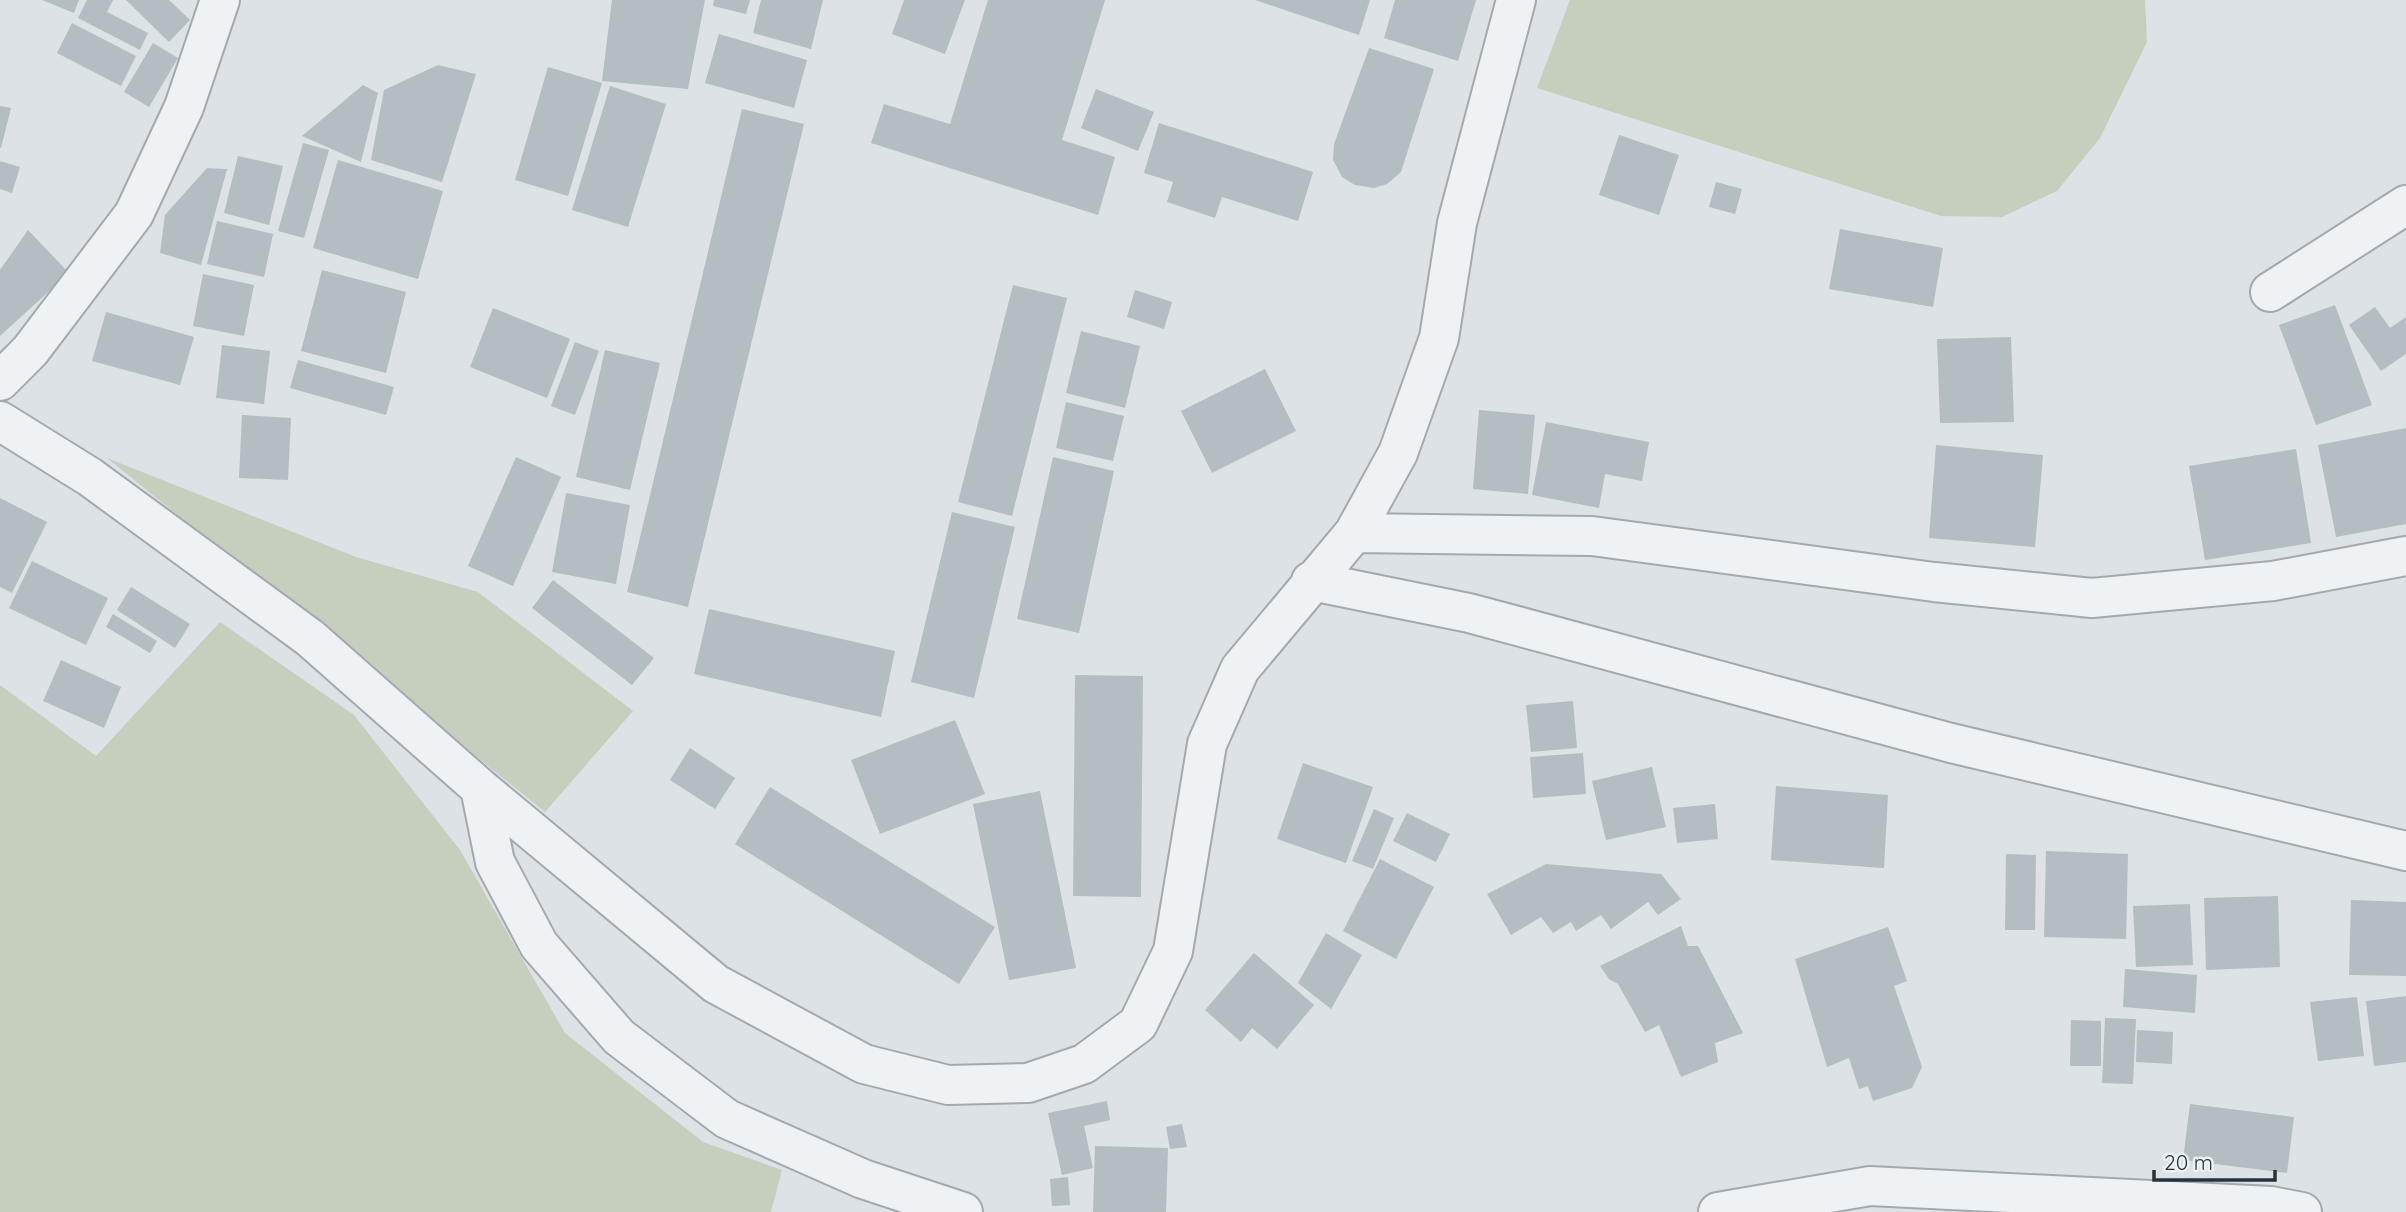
<svg xmlns="http://www.w3.org/2000/svg" width="2406" height="1212" font-family="Quicksand,sans-serif">
  <style>
    .green { fill: #c6cfbe }
    .building { fill: #b4bdc2 }
    .lines { fill: none; stroke-linecap: round; stroke-linejoin: round }
    .minor-casing { stroke: #a2aaaf; stroke-width: 42 }
    .minor { stroke: #eff2f4; stroke-width: 38 }
  </style>
  <rect width="100%" height="100%" fill="#dce2e6"/>
  <path class="green" d="M1570,0H2145L2147,42L2100,138L2057,191L2002,217L1941,216L1537,88Z
    M107,458L356,557L478,592L633,711L545,812Z
    M220,622L354,715L460,850L565,1033L703,1142L782,1170L771,1212H0V685L96,756Z"/>
  <path class="building" d="M42,0H79L74,13Z
    M87,0H113L107,12L148,33L140,50L78,18Z
    M126,0H169L190,20L169,42Z
    M612,0H705L688,89L602,81Z
    M714,0H750L746,14L713,6Z
    M761,0H823L811,49L753,33Z
    M904,0H965L945,54L892,34Z
    M988,0H1105L1062,140L1115,157L1098,215L871,143L884,104L950,124Z
    M1255,0H1370L1359,35Z
    M1395,0H1476L1458,61L1384,38Z
    M72,23L136,56L121,86L57,53Z
    M719,34L807,60L794,108L705,83Z
    M153,43L178,58L149,107L124,92Z
    M1369,48L1434,69L1401,172L1387,184L1374,188L1355,185L1342,177L1333,160L1334,144Z
    M438,65L476,74L442,182L371,160L384,90Z
    M548,67L602,83L568,196L515,180Z
    M363,85L378,93L361,162L302,136Z
    M610,86L666,104L628,227L572,210Z
    M1096,89L1154,112L1138,151L1081,128Z
    M0,106L11,108L1,148H0Z
    M742,109L804,124L688,607L627,592Z
    M1159,123L1313,172L1298,221L1222,197L1215,218L1167,202L1173,182L1144,173Z
    M1619,135L1679,155L1659,215L1599,195Z
    M303,143L329,150L304,238L278,231Z
    M238,156L283,166L269,225L224,213Z
    M338,160L443,191L418,279L313,248Z
    M0,161L20,167L12,193L0,189Z
    M207,168L227,169L201,265L160,253L165,215Z
    M1716,182L1742,189L1735,214L1709,207Z
    M217,221L273,234L264,277L207,264Z
    M1840,229L1943,248L1933,307L1829,289Z
    M28,230L69,273L0,336V270Z
    M322,270L406,292L386,373L301,351Z
    M203,274L254,285L244,336L193,326Z
    M1013,285L1067,298L1012,516L958,502Z
    M1135,290L1172,302L1164,329L1127,317Z
    M2335,305L2372,405L2316,425L2279,325Z
    M2375,307L2390,328L2406,317V354L2381,371L2349,325Z
    M493,308L570,339L547,398L470,367Z
    M106,312L194,337L180,385L92,361Z
    M1081,331L1140,346L1125,408L1066,393Z
    M2011,337L2014,422L1940,423L1937,339Z
    M575,342L599,351L575,415L551,406Z
    M222,345L270,351L264,404L216,398Z
    M605,350L660,363L630,490L576,477Z
    M298,360L394,387L386,415L290,388Z
    M1265,369L1296,431L1212,473L1181,411Z
    M1066,402L1124,416L1113,461L1056,448Z
    M1479,410L1535,415L1528,494L1473,489Z
    M242,415L291,418L288,480L239,478Z
    M1546,422L1649,442L1642,481L1605,474L1599,508L1532,495Z
    M2406,428V524L2336,537L2318,445Z
    M1936,445L2043,455L2035,547L1929,538Z
    M2296,449L2311,543L2205,560L2189,466Z
    M516,457L561,477L513,586L468,566Z
    M1053,457L1114,471L1079,633L1017,619Z
    M566,493L630,505L616,584L552,572Z
    M0,498L47,522L12,593L0,587Z
    M952,512L1015,527L974,698L911,682Z
    M32,561L108,598L86,645L9,608Z
    M553,580L654,658L632,685L532,608Z
    M131,587L190,624L175,648L117,610Z
    M709,609L895,651L881,717L694,674Z
    M113,614L157,641L150,653L106,627Z
    M61,660L121,687L104,728L43,701Z
    M1075,675L1143,676L1141,897L1073,896Z
    M1573,701L1577,748L1531,752L1526,705Z
    M955,720L985,794L880,834L851,760Z
    M690,748L735,778L715,809L670,780Z
    M1583,753L1586,794L1533,798L1530,757Z
    M1303,763L1373,787L1346,863L1277,839Z
    M1652,767L1666,827L1606,840L1592,781Z
    M1776,786L1888,795L1884,868L1771,860Z
    M770,787L995,927L959,984L735,844Z
    M1040,791L1076,968L1009,980L973,804Z
    M1715,804L1718,839L1677,843L1673,808Z
    M1374,809L1394,818L1373,869L1352,861Z
    M1407,813L1450,834L1436,862L1393,841Z
    M2046,851L2128,854L2126,939L2044,937Z
    M2006,854L2036,855L2035,930H2005Z
    M1380,859L1434,887L1396,959L1343,931Z
    M1546,864L1661,874L1681,899L1658,915L1648,902L1611,929L1601,915L1576,931L1571,922L1553,933L1541,917L1511,935L1487,894Z
    M2278,896L2280,967L2206,970L2204,898Z
    M2351,900L2406,902V976L2349,975Z
    M2190,904L2193,965L2136,967L2133,906Z
    M1681,926L1688,946H1698L1743,1033L1715,1043L1718,1062L1681,1077L1659,1025L1645,1032L1618,984L1609,979L1600,966Z
    M1888,927L1907,981L1894,986L1922,1067L1912,1088L1873,1101L1868,1086L1859,1089L1849,1058L1827,1067L1795,959Z
    M1326,933L1362,955L1331,1009L1298,983Z
    M1254,953L1314,1005L1277,1049L1252,1028L1241,1042L1205,1010Z
    M2125,969L2197,975L2195,1013L2123,1007Z
    M2406,996V1062L2374,1066L2366,1001Z
    M2357,997L2364,1056L2318,1061L2310,1002Z
    M2105,1018L2136,1019L2133,1084L2102,1083Z
    M2071,1020L2101,1021V1066H2070Z
    M2137,1030L2173,1032L2172,1064L2136,1062Z
    M1107,1101L1110,1120L1084,1126L1093,1168L1062,1175L1048,1113Z
    M2190,1104L2294,1117L2287,1173L2183,1160Z
    M1182,1124L1187,1147L1170,1149L1166,1127Z
    M1095,1146L1168,1148L1166,1212H1093Z
    M1068,1177L1070,1205L1052,1206L1050,1179Z"/>
  <g class="lines">
    <defs>
      <path id="minor" d="M2270,292L2406,205
        M0,381L30,351L134,214L184,107L220,0
        M0,421L90,477L310,638L480,788L716,984L864,1064L948,1085L1028,1083L1084,1064L1138,1024L1173,951L1207,744L1240,669L1354,533L1398,453L1439,338L1457,223L1516,0
        M1354,533L1592,536L1934,582L2092,598L2273,581L2406,556
        M1311,581L1469,613L1951,743L2406,851
        M480,788L495,862L539,945L619,1037L727,1119L863,1179L963,1212
        M1718,1212L1870,1186L2271,1206L2302,1212"/>
    </defs>
    <use href="#minor" class="minor-casing"/>
    <use href="#minor" class="minor"/>
  </g>
  <path d="M2154 1170v10h121v-10" fill="none" stroke="#27333b" stroke-width="3.5"/>
  <text x="2164" y="1170" font-size="21" fill="#27333b" stroke="#ebf1f4" stroke-width="5" paint-order="stroke">20 m</text>
</svg>
